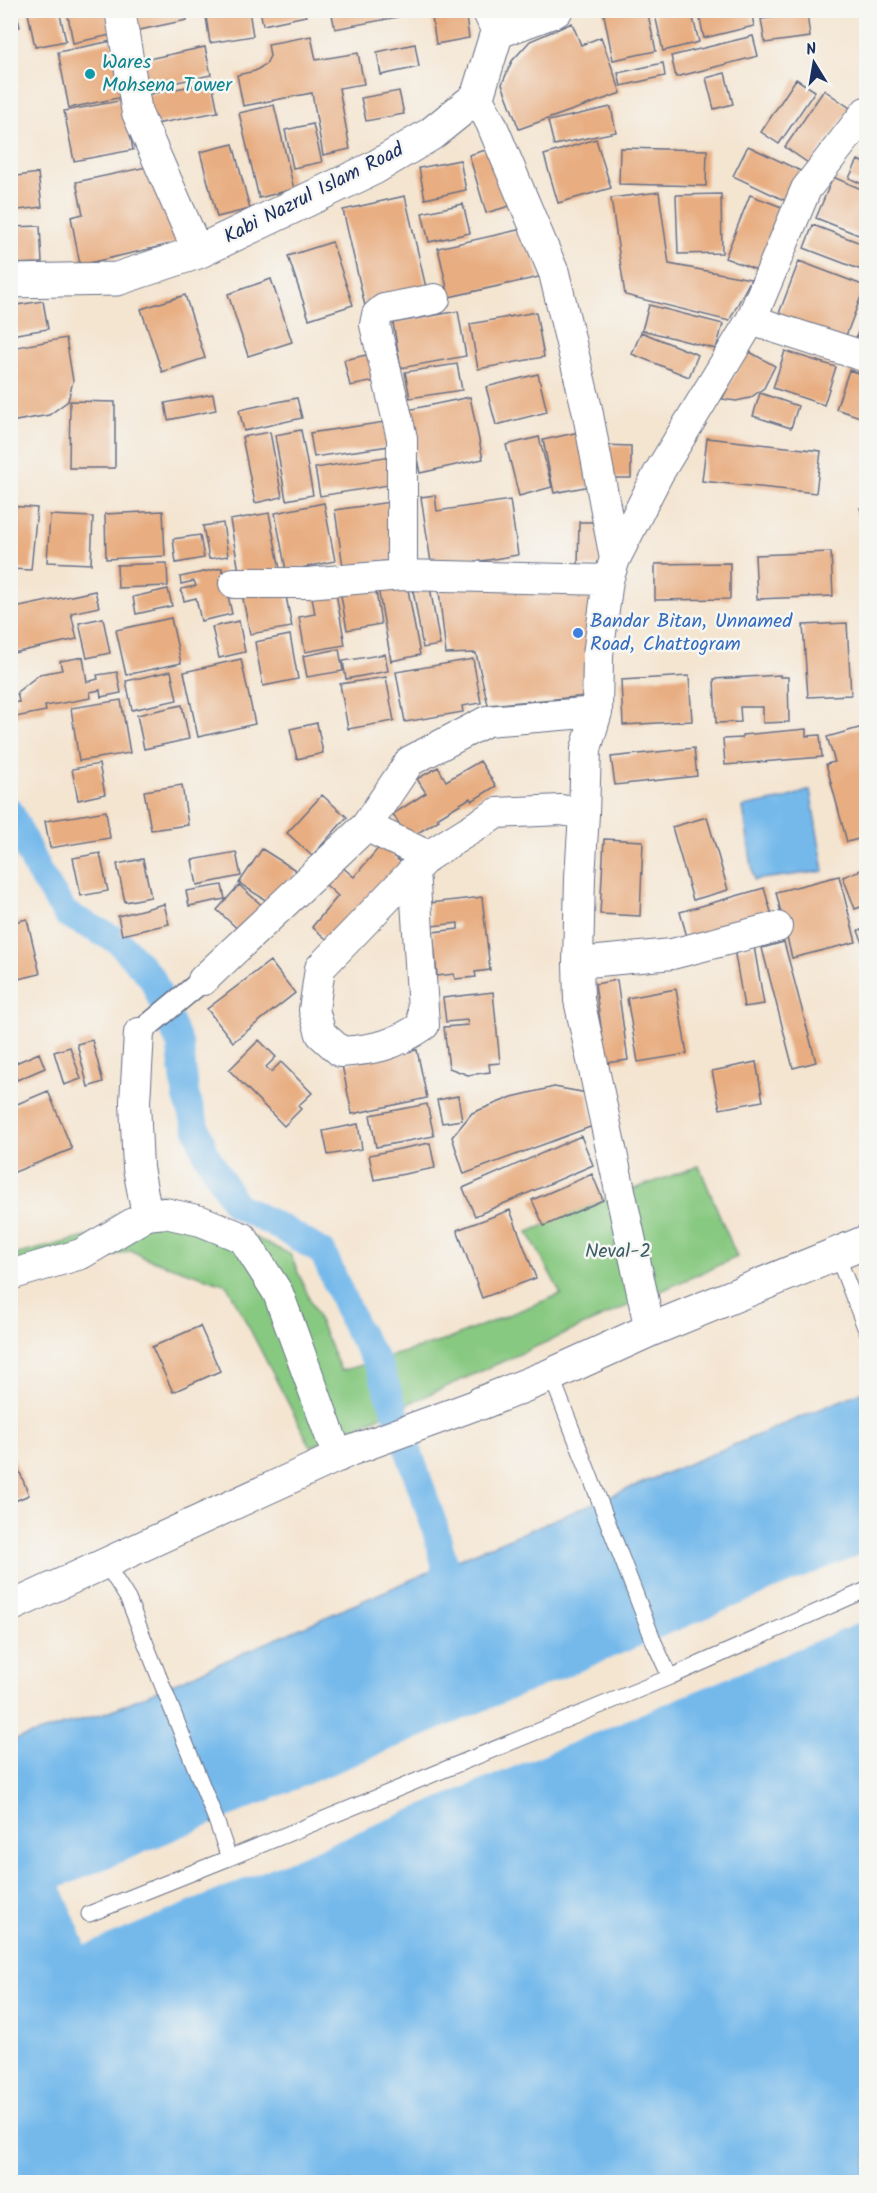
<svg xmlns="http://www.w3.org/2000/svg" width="877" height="2193" font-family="Kalam,sans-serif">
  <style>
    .green { fill: #88c981; stroke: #527c70; stroke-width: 1.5 }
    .water { fill: #74b9eb; stroke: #4874a4; stroke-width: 1.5 }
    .pier { fill: #f4e5d1 }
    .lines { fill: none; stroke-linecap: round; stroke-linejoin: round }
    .canal { stroke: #74b9eb; stroke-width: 27 }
    .building { fill: #e8ad81 }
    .service-casing { stroke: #676f86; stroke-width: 17 }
    .pedestrian-casing { stroke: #676f86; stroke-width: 25 }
    .minor-casing { stroke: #676f86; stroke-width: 32 }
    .secondary-casing { stroke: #676f86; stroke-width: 35 }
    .service { stroke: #fff; stroke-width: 15 }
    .pedestrian { stroke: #fff; stroke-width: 22 }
    .minor { stroke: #fff; stroke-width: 30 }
    .secondary { stroke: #fff; stroke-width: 33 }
    .culture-dot { fill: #0f9aa8; stroke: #f6f6f2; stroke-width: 2 }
    .shop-dot { fill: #3f7fe0; stroke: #f6f6f2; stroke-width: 2 }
    .labels { text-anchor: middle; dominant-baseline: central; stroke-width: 5; stroke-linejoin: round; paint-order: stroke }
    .culture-label { font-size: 20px; fill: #0d838f; stroke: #f6f6f2; text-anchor: start }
    .street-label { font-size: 20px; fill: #1b2f5e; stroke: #f6f6f2 }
    .shop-label { font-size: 20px; fill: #366cbe; stroke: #f6f6f2; text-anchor: start }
    .park-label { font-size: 20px; fill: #3c5d68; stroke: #f6f6f2 }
  </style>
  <rect width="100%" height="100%" fill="#f6f6f2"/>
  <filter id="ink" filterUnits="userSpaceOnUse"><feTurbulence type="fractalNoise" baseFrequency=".0167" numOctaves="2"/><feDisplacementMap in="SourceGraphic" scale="12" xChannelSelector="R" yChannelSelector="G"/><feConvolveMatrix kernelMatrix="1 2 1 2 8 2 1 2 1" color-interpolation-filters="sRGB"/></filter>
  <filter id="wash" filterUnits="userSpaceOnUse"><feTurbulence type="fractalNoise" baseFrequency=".008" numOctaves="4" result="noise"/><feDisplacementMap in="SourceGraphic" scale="24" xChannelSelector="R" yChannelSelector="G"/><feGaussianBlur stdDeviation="1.35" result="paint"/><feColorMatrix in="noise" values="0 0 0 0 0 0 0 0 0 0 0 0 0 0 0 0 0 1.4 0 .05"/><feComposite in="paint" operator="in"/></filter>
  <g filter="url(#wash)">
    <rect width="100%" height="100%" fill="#f4e5d1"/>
    <path class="green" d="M699,1166L737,1257L311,1447L227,1285L143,1257L131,1250L11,1289L10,1256L106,1232L112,1217L160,1193L290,1254L341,1371L446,1340L561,1294L528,1232L603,1200Z"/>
    <path class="water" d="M810,790L824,871L754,880L743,807L784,799Z
      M866,1390V2182H11V1741L108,1712L445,1565Z"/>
    <path class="pier" d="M866,1552V1620L86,1945L62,1887Z"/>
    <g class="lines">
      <path class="canal" d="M10,811L38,871L66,914L118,941L152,978L180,1045L186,1096L206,1154L236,1205L287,1231L323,1253L355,1326L380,1368L434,1525L445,1565L438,1601"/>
    </g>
    <g id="blocks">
      <path class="building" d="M10,10H16L20,27L10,29Z
        M41,10H59L66,41L35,47L28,13Z
        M67,10H106L111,35L73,43Z
        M126,10H185L187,20L130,32Z
        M205,10H249L253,36L210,43Z
        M260,10H304L306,16L263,25Z
        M331,10H396L398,17L335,29Z
        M431,10H465L469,38L436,44Z
        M603,10H647L656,51L613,60Z
        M654,10H691L699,42L663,51Z
        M698,10H751L754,26L704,38Z
        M807,14L810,37L765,43L761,19Z
        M572,23L581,45L601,37L621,93L519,129L502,84L512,61L530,41Z
        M311,36L316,60L358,53L364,84L339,88L350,149L323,155L312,93L243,106L237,75L255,71L266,64L270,56L268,44Z
        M753,36L758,56L676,77L671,56Z
        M112,41L123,97L69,108L58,52Z
        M415,44L419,67L381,75L377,52Z
        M205,47L211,75L140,90L134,62Z
        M663,63L665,76L621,86L618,73Z
        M725,73L733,104L714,109L706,78Z
        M796,79L815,91L779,144L761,132Z
        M212,82L218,112L150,125L145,95Z
        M824,90L850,108L811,165L785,147Z
        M399,91L404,114L366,121L361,98Z
        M124,100L133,150L74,161L64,111Z
        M274,105L294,189L259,198L239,113Z
        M611,107L616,132L554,145L548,121Z
        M313,124L322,162L293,168L285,130Z
        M596,139L611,188L558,203L544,155Z
        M233,144L250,209L217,217L200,152Z
        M748,146L801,171L786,201L733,176Z
        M496,147L513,205L486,213L469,155Z
        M620,148L707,150L706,186L619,184Z
        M460,160L466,190L425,199L419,168Z
        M858,160L866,164V186L849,178Z
        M151,166L180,242L80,265L71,217L83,214L76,182Z
        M38,173L42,207L10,211V177Z
        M833,177L866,191V222L861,236L816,218Z
        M659,192L669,264L751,279L729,321L625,295L611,198Z
        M721,194L722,253L678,254L676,195Z
        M750,195L787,209L762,272L725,258Z
        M405,196L427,292L365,306L343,210Z
        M463,204L470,233L429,242L422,213Z
        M813,225L866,245V265L864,271L804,248Z
        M40,226L42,263L10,264V227Z
        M527,228L539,277L449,297L438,248Z
        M332,242L353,305L309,319L288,256Z
        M799,261L865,286L844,341L778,316Z
        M271,279L292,342L248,356L228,294Z
        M185,295L205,358L162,372L141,309Z
        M43,301L48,329L10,335V306Z
        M649,305L723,324L716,349L642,330Z
        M866,308V351L853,347Z
        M458,311L466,356L401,368L393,323Z
        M536,312L544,357L478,369L470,324Z
        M641,332L698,355L689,377L632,354Z
        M66,338L73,381L68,401L49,415L10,422V357L13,356L11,348Z
        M748,351L775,366L764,388L750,398L736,401L722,399Z
        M785,351L836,367L824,405L773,388Z
        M375,353L381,380L350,386L344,360Z
        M457,364L462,390L410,398L405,372Z
        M849,370L866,376V419L836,409Z
        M538,374L547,412L496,425L486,387Z
        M760,393L798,406L791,428L753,416Z
        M213,394L216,410L168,420L165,403Z
        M470,397L483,459L420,473L407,410Z
        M297,398L302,418L244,431L239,410Z
        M70,401L115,402V468H69Z
        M385,422L389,446L314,457L310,433Z
        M301,430L313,495L286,500L275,435Z
        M270,432L282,497L255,503L242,437Z
        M579,432L590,486L554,493L543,440Z
        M539,437L552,487L519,496L506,445Z
        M707,438L821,451L816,493L702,481Z
        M603,445L631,446V478H602Z
        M391,456L395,484L320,496L315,468Z
        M435,495L437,511L510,500L518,555L432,569L421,497Z
        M390,502L399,559L343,567L335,510Z
        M324,503L335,561L286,571L275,513Z
        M10,506L37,508L31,570L10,569Z
        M866,507V527L860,508Z
        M163,511L165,556L106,559L105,514Z
        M269,513L280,569L240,577L230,520Z
        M50,515L93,517L91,564L47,562Z
        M579,522H601V566H578Z
        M223,523L228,556L209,559L203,526Z
        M200,535L204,558L176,563L173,539Z
        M831,552L833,596L757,599L755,555Z
        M167,563L168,586L118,588L117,565Z
        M730,563V599L655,600V564Z
        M222,568L232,614L201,621L196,598L184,601L181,589L196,586L194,581L181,584L180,577Z
        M429,581L440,645L423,648L412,584Z
        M593,581L588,696L488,705L476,653L446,654L438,582Z
        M407,584L420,655L391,661L378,588Z
        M375,585L381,624L347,630L340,590Z
        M284,586L292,627L250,634L242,594Z
        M335,587L345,645L305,652L299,617L315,614L311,592Z
        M168,589L172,606L136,614L133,597Z
        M95,591L99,607L71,613L77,639L13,653L10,642V609Z
        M103,618L110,653L87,658L79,623Z
        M171,618L181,663L126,675L116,630Z
        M239,621L245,652L219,658L212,627Z
        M847,623L851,695L808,697L803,625Z
        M290,635L298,679L263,686L255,642Z
        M339,649L343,671L307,677L303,656Z
        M385,654L388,671L346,679L343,661Z
        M83,657L87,682L98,679L97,675L117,672L121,693L101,697L100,690L90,692L91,698L45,706L46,711L10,718V703L19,702L17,692L40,674L62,670L60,661Z
        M241,659L255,724L198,737L184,672Z
        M473,659L481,703L462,706L463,712L405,722L396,672Z
        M171,671L177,700L132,710L126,681Z
        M780,675V677H788L789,722L763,723V707H740L741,722L716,723L714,679Z
        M689,676L692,721L623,725L621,680Z
        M386,677L394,721L348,729L340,684Z
        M121,700L130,753L79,761L71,708Z
        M182,705L189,739L144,749L137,715Z
        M317,723L323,753L297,759L290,729Z
        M866,726V837L847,842L826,764L835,762L827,737Z
        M806,729V736L820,735L822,757L725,765L723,739L742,738V735Z
        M694,748L697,776L615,785L611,757Z
        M480,761L496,786L472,801L470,798L437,818L439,820L408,839L393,814L426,793L417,779L438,767L446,781Z
        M99,764L105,794L78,800L72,769Z
        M182,785L188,825L151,830L144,791Z
        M322,795L347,817L312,856L287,833Z
        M106,811L110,838L50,848L45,821Z
        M707,817L728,890L693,900L672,827Z
        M604,839L643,841L640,916L600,914Z
        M381,845L405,866L336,947L312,927L338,896L325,884L341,866L354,877Z
        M262,849L297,871L273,905L239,883Z
        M236,852L241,876L197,885L192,860Z
        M100,853L108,891L81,896L73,858Z
        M143,859L151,897L125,902L117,864Z
        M866,868V905L855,909L843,877Z
        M839,876L856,942L792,958L776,892Z
        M222,885L225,899L189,906L186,891Z
        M239,885L266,909L243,934L217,910Z
        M764,888L773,919L689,944L680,912Z
        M482,897L490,970L475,972L476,977L455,979L454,974L437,976L433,932L458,929V923L432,926L430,903Z
        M164,904L169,924L122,935L118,916Z
        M27,919L40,974L14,980L10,966V923Z
        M866,928V950L858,931Z
        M784,942L816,1062L793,1068L762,948Z
        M754,946L764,1004L744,1007L734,949Z
        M270,961L295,993L233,1042L207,1009Z
        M617,980L628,1060L606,1063L595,984Z
        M676,989L687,1054L638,1062L627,998Z
        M493,992L500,1063L489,1064L490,1072L468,1075L449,1068L444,1027L468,1025L467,1020L446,1022L443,998Z
        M92,1040L103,1082L88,1087L77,1044Z
        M259,1040L276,1057L266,1067L271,1072L281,1062L312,1093L298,1106L301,1109L284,1126L229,1070Z
        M70,1047L81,1079L64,1085L54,1052Z
        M417,1050L427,1098L352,1114L342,1065Z
        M39,1053L45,1068L17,1080L11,1065Z
        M756,1062L763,1101L720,1109L712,1071Z
        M554,1087L587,1093L593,1126L464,1174L452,1137L472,1113L512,1097Z
        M48,1091L72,1149L10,1174V1107Z
        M458,1096L462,1120L442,1123L437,1100Z
        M427,1104L434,1136L376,1147L370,1115Z
        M358,1124L362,1149L328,1155L323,1131Z
        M581,1136L593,1165L475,1216L463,1188Z
        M430,1143L435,1168L374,1180L369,1155Z
        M592,1174L603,1200L544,1226L532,1200Z
        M510,1210L536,1278L482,1298L457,1230Z
        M200,1326L220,1371L173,1392L152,1347Z
        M10,1448L29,1495L10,1503Z"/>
    </g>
  </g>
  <g filter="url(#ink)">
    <use href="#blocks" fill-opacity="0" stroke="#676f86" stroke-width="1.5"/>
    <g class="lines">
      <defs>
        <path id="service" d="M837,1255L866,1330
          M551,1375L654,1642L670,1677
          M106,1564L128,1599L216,1820L229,1858L670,1677L866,1590
          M89,1914L229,1858"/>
        <path id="pedestrian" d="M139,1033L203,980"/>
        <path id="minor" d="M120,10L137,113L198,252
          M487,10L497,32
          M477,97L491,123L554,273L587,409L615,559
          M866,112L806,189L751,320L866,357
          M402,575V438L375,325L377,315L384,309L435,299
          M234,583H307L402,575L608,580
          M366,826L428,856L497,813L561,810L584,814
          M414,870L424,1025C393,1046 377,1049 341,1052L321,1034L314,1010L320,968L414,870L428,856
          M578,963L672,954L777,927
          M203,980L366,826L410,761L487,721L597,712
          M139,1033L135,1102L138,1168L147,1215
          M10,1275L81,1254L147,1215L165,1213L201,1221L243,1238L278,1293L338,1457
          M650,1330L579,1000L578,963L580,877L584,814L586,749L597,712L598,655L608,580L615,559L658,474L751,320
          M10,1607L350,1451L481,1403"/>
        <path id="secondary" d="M10,281L117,279L198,252L374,168L431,134L477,97L497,32L556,10
          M481,1403L551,1375L650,1330L866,1242"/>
      </defs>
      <use href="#service" class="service-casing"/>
      <use href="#pedestrian" class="pedestrian-casing"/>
      <use href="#minor" class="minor-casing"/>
      <use href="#secondary" class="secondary-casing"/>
      <use href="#service" class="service"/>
      <use href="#pedestrian" class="pedestrian"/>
      <use href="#minor" class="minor"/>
      <use href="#secondary" class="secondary"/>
    </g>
  </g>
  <circle class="culture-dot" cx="90" cy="74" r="6"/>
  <circle class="shop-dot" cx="578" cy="633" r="6"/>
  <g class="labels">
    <g class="culture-label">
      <text x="102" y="63">Wares<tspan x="102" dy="23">Mohsena Tower</tspan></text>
    </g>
    <g class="street-label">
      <text transform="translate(314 194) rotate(-27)">Kabi Nazrul Islam Road</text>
    </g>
    <g class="shop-label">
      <text x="590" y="622">Bandar Bitan, Unnamed<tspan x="590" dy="23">Road, Chattogram</tspan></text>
    </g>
    <g class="park-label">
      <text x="618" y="1252">Neval-2</text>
    </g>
  </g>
  <rect width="877" height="2193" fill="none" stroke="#f6f6f2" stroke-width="36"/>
  <g transform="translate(814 63) rotate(349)" stroke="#f6f6f2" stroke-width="4.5" paint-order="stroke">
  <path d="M0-4.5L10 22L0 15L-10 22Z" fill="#1b2f5e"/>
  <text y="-9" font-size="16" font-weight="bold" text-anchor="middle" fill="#1b2f5e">N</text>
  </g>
</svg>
